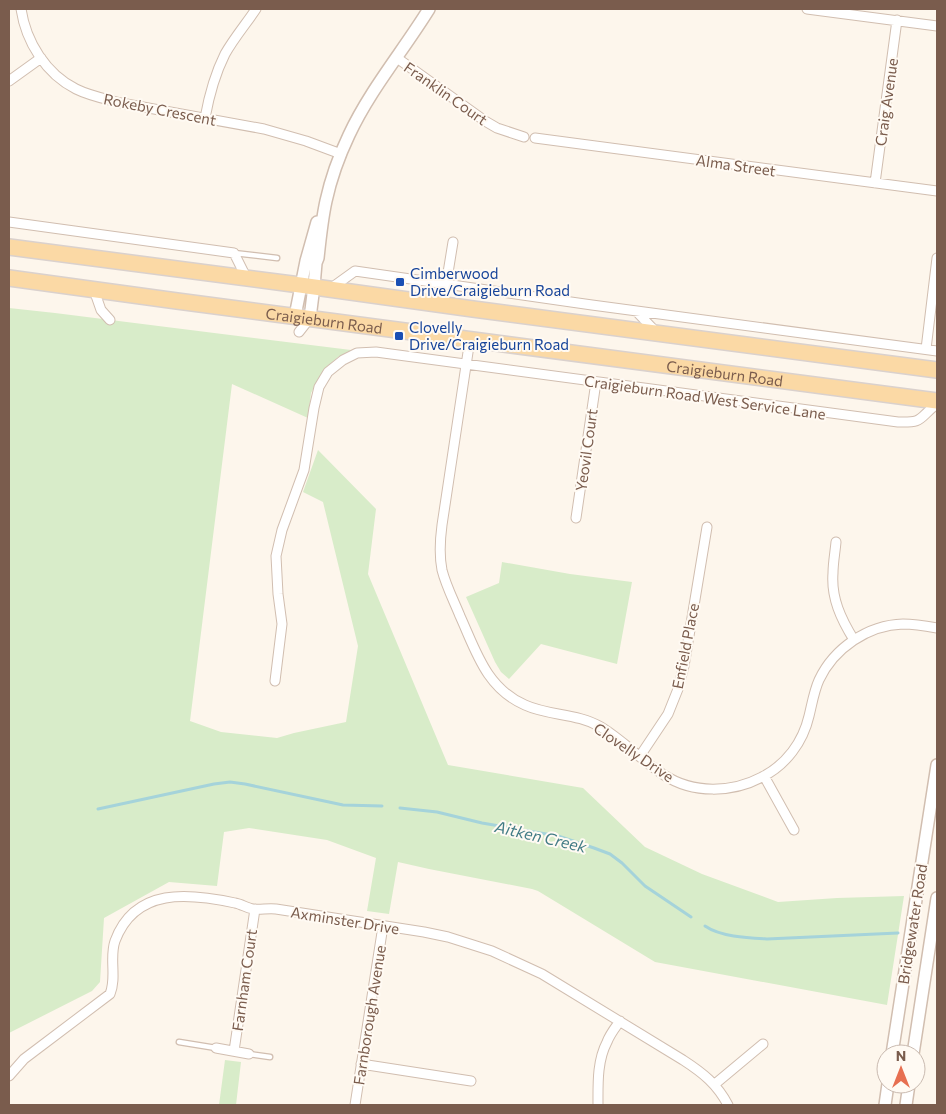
<svg xmlns="http://www.w3.org/2000/svg" width="946" height="1114" font-family="Commissioner,sans-serif">
  <style>
    .green { fill: #d8ecc9 }
    .lines { fill: none; stroke-linecap: round; stroke-linejoin: round }
    .stream { stroke: #a5d3da; stroke-width: 3 }
    .service-casing { stroke: #d1beb0; stroke-width: 7 }
    .minor-casing { stroke: #d1beb0; stroke-width: 11 }
    .tertiary-casing { stroke: #d1beb0; stroke-width: 14 }
    .primary-casing { stroke: #dad1cd; stroke-width: 18 }
    .service { stroke: #fff; stroke-width: 4.5 }
    .minor { stroke: #fff; stroke-width: 9 }
    .tertiary { stroke: #fff; stroke-width: 11 }
    .primary { stroke: #fbd9a5; stroke-width: 15 }
    .transit-dot { fill: #1a4fb4; stroke: #fffaf3; stroke-width: 2 }
    .labels { text-anchor: middle; dominant-baseline: central; stroke-width: 4; stroke-linejoin: round; paint-order: stroke }
    .street-label { font-size: 15px; fill: #7a5c4d; stroke: #fffaf3 }
    .transit-label { font-size: 15px; fill: #164399; stroke: #fffaf3; text-anchor: start }
    .water-label { font-size: 16px; font-style: italic; fill: #437c86; stroke: #fffaf3 }
  </style>
  <rect width="100%" height="100%" fill="#fdf6ec"/>
  <path class="green" d="M9,308L55,313L351,350L338,357L324,369L311,393L308,418L232,384L190,721L221,732L277,738L294,733L346,722L358,646L323,502L303,492L318,450L376,509L368,574L448,765L583,788L645,847L702,874L778,902L837,898L904,896L887,1005L655,962L538,891L532,889L429,869L398,862L389,914L367,911L376,858L327,840L249,828L224,832L217,886L169,882L104,918L100,982L92,991L9,1033Z
    M502,562L570,574L632,582L617,664L541,644L509,679L501,672L495,662L466,597L499,583Z
    M225,1060L241,1062L236,1105H219Z"/>
  <g class="lines">
    <path class="stream" d="M400,808L437,812L482,823L558,836L594,848L610,854L622,863L645,886L691,917
      M98,809L214,784L230,782L245,784L343,805L382,806
      M705,926C721,937 749,938 767,939L898,933"/>
    <defs>
      <path id="service" d="M234,253L277,258
        M179,1042L216,1048
        M249,1054L270,1057"/>
      <path id="minor" d="M21,9C26,42 46,74 76,89C90,96 106,99 121,103L264,129L306,141L341,154
        M807,9L937,26
        M397,58L485,121L497,128L524,137
        M9,81L41,58
        M205,118C209,96 215,74 225,54C234,38 246,24 256,9
        M535,138L937,191
        M875,183L897,20
        M9,222L234,253L246,277
        M446,285L453,242
        M330,289L355,271L592,305L937,351
        M94,290L101,310L110,320
        M636,311L657,333
        M299,332L310,318
        M470,339L442,525C440,540 439,555 442,570C446,586 454,601 460,616C476,651 486,688 525,705C549,716 577,713 601,727C624,741 642,761 664,775C693,794 732,793 762,777C786,765 803,742 809,716C812,704 814,691 819,680C834,648 868,625 903,624C915,624 926,626 937,628
        M926,349L937,258
        M576,518L596,382
        M836,542C835,553 833,563 833,573C831,598 841,619 854,640
        M275,681L282,624L278,594L276,556L282,530L304,470L314,408L319,387L328,372L343,360L357,353L376,352L898,422C925,423 918,418 937,404
        M640,756L668,714L678,689L684,666L707,527
        M764,776L794,830
        M216,1048L249,1054
        M234,1051L255,909
        M361,1064L471,1081
        M9,1076L24,1059L110,994C117,977 109,958 115,941C135,887 189,893 235,903C241,904 247,908 253,909C260,910 268,908 276,909L424,932L448,937L492,951L542,974L683,1060C703,1073 717,1084 728,1105
        M715,1084L763,1044
        M355,1105L383,926
        M598,1105C598,1084 597,1061 607,1042C610,1034 615,1028 620,1021"/>
      <path id="tertiary" d="M295,316L306,261L317,222
        M310,318L314,286L316,263L318,258C320,239 322,219 326,201C331,178 339,156 349,135C370,90 403,51 429,9
        M892,1054C907,958 922,862 937,765
        M913,1054L937,898
        M885,1105L888,1084
        M906,1105L909,1084"/>
      <g id="primary">
        <path d="M9,247L300,285L473,309L937,370"/>
        <path id="s1" d="M9,278L177,301L937,401"/>
      </g>
    </defs>
    <use href="#service" class="service-casing"/>
    <use href="#minor" class="minor-casing"/>
    <use href="#tertiary" class="tertiary-casing"/>
    <use href="#primary" class="primary-casing"/>
    <use href="#service" class="service"/>
    <use href="#minor" class="minor"/>
    <use href="#tertiary" class="tertiary"/>
    <use href="#primary" class="primary"/>
  </g>
  <g class="transit-dot">
    <rect x="395" y="277" width="10" height="10" rx="2.5"/>
    <rect x="394" y="331" width="10" height="10" rx="2.5"/>
  </g>
  <g class="labels">
    <g class="street-label">
      <text transform="translate(446 93) rotate(35)">Franklin Court</text>
      <text transform="translate(886 102) rotate(-82)">Craig Avenue</text>
      <text transform="translate(160 109) rotate(11)">Rokeby Crescent</text>
      <text transform="translate(736 165) rotate(8)">Alma Street</text>
      <text stroke="none"><textPath href="#s1" startOffset="318">Craigieburn Road</textPath></text>
      <text stroke="none"><textPath href="#s1" startOffset="722">Craigieburn Road</textPath></text>
      <text transform="translate(705 397) rotate(8)">Craigieburn Road West Service Lane</text>
      <text transform="translate(586 450) rotate(-82)">Yeovil Court</text>
      <text transform="translate(685 646) rotate(-79)">Enfield Place</text>
      <text transform="translate(634 752) rotate(34)">Clovelly Drive</text>
      <text transform="translate(345 920) rotate(9)">Axminster Drive</text>
      <text transform="translate(912 924) rotate(-81)">Bridgewater Road</text>
      <text transform="translate(244 980) rotate(-82)">Farnham Court</text>
      <text transform="translate(369 1015) rotate(-81)">Farnborough Avenue</text>
    </g>
    <g class="transit-label">
      <text x="410" y="273">Cimberwood<tspan x="410" dy="17">Drive/Craigieburn Road</tspan></text>
      <text x="409" y="327">Clovelly<tspan x="409" dy="17">Drive/Craigieburn Road</tspan></text>
    </g>
    <g class="water-label">
      <text transform="translate(541 836) rotate(13)">Aitken Creek</text>
    </g>
  </g>
  <rect width="946" height="1114" fill="none" stroke="#7a5c4d" stroke-width="20"/>
  <g transform="translate(901 1069)"><circle r="24" fill="#fffaf3" stroke="#cabbb1"/>
  <path d="M0-4L9 19L0 12L-9 19Z" fill="#e76f51"/>
  <text y="-8" font-size="14" font-weight="bold" text-anchor="middle" fill="#7a5c4d">N</text>
  </g>
</svg>
